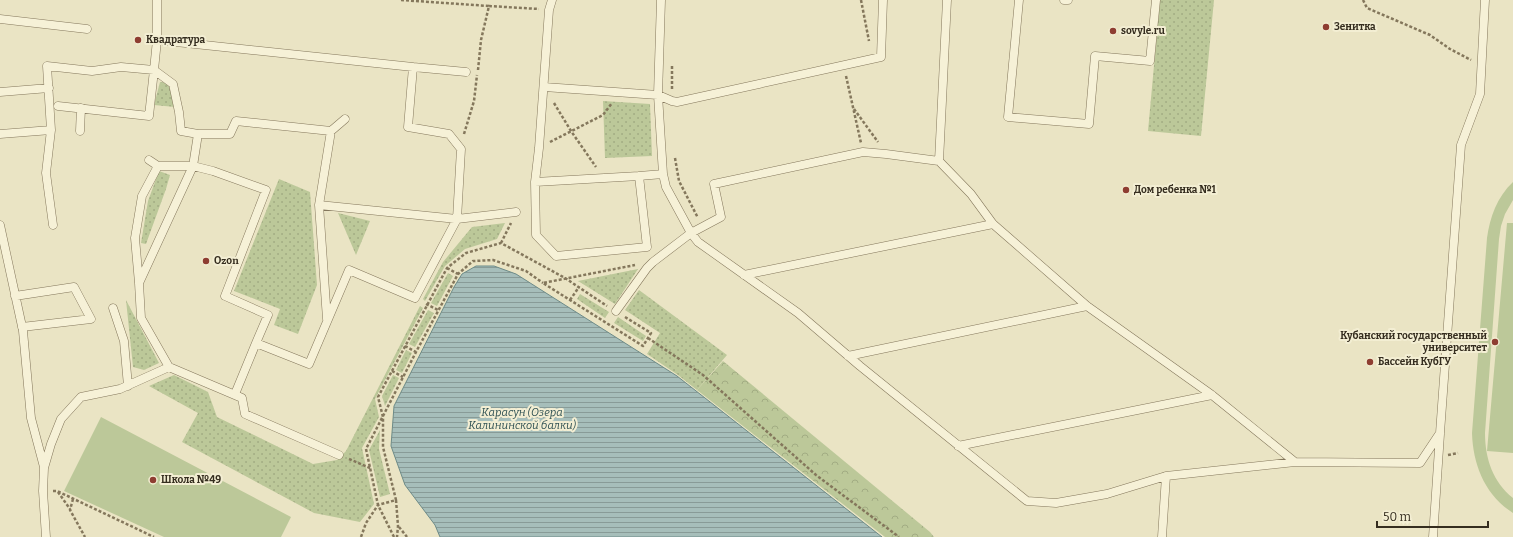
<svg xmlns="http://www.w3.org/2000/svg" width="1513" height="537" font-family="Bitter,serif">
  <style>
    .grass { fill: url(#grass-dots) }
    .forest { fill: url(#forest-crowns) }
    .garden { fill: #bcc899 }
    .water { fill: url(#water-rules); stroke: #6d8b88 }
    .lines { fill: none; stroke-linecap: round; stroke-linejoin: round }
    .lane-casing { stroke: #84775c; stroke-width: 9 }
    .path { stroke: #84775c; stroke-width: 2.5; stroke-dasharray: 3 2; stroke-linecap: butt }
    .lane { stroke: #f6f1d7; stroke-width: 8 }
    .poi-dot { fill: #8e3d31; stroke: #f3eed3; stroke-width: 1.5 }
    .labels { text-anchor: middle; dominant-baseline: central; stroke-width: 4; stroke-linejoin: round; paint-order: stroke }
    .poi-label { font-size: 10px; font-weight: bold; fill: #352d1f; stroke: #f3eed3; text-anchor: start }
    .water-label { font-size: 11px; font-style: italic; fill: #2f5153; stroke: #f3eed3 }
  </style>
  <defs>
    <pattern id="grass-dots" width="8" height="8" patternUnits="userSpaceOnUse"><rect width="8" height="8" fill="#bcc899"/><path d="M2 2h.1M6 6h.1" fill="none" stroke="#a2ac83" stroke-width="1.8" stroke-linecap="round"/></pattern>
    <pattern id="forest-crowns" width="20" height="18" patternUnits="userSpaceOnUse"><rect width="20" height="18" fill="#bcc899"/><path d="M2 6a3 3 0 1 1 6 0M12 15a3 3 0 1 1 6 0" fill="none" stroke="#a2ac83"/></pattern>
    <pattern id="water-rules" width="6" height="5" patternUnits="userSpaceOnUse"><rect width="6" height="5" fill="#a6beba"/><path d="M0 2.5h6" fill="none" stroke="#889b97"/></pattern>
  </defs>
  <rect width="100%" height="100%" fill="#eae4c4"/>
  <path class="grass" d="M1160,0H1214L1201,136L1148,131Z
    M160,82L169,83L175,107L154,105Z
    M603,101L650,104L652,156L605,158Z
    M159,171L170,175L166,189L146,244L141,243L148,201Z
    M279,179L310,192L317,285L298,334L274,325L280,309L234,291Z
    M338,213L370,221L356,255Z
    M505,223L497,239L465,249L445,266L425,301L423,299L443,262L472,227Z
    M638,269L615,304L578,281Z
    M448,273L453,276L437,306L431,303Z
    M639,290L727,355L697,390L678,375L647,354L660,333L625,310Z
    M580,294L609,312L605,318L577,299Z
    M126,300L159,363L144,370L133,367Z
    M420,306L423,308L375,399L379,417L362,448L374,504L360,522L314,513L182,442L198,413L149,386L174,375L208,392L217,417L313,464L337,460L346,451Z
    M428,310L434,313L415,347L409,344Z
    M618,317L646,336L643,341L614,323Z
    M406,350L412,353L402,373L396,370Z
    M393,375L399,378L385,406L382,396Z
    M380,430L379,449L390,494L380,497L369,450Z"/>
  <path class="forest" d="M723,361L930,532L934,537H885L697,390Z"/>
  <path class="garden" d="M1513,182V200L1505,214L1501,226L1499,239L1485,433C1485,459 1493,482 1513,498V513C1485,495 1473,465 1472,433L1487,238C1490,217 1497,197 1513,182Z
    M1507,223H1513V453L1487,451Z
    M101,417L291,517L281,537H164L64,491Z"/>
  <path class="water" d="M476,266H494L516,274L677,376L882,537H440L435,525L405,485L391,446L394,406L454,287L462,274Z"/>
  <g class="lines">
    <defs>
      <path id="lane" d="M661,0L658,95L672,101L677,102L881,57L883,0
        M1019,0L1008,117L1089,124L1095,56L1150,61L1156,0
        M1064,0H1068
        M0,19L87,29
        M157,40L413,67L408,127L449,134L461,149L457,219L319,205
        M413,67L466,72
        M544,87L658,95L663,174L666,187L691,233L698,242L798,313L860,366L1027,501L1056,503L1107,494L1166,476L1295,462
        M0,92L49,88
        M51,130L46,173L53,225
        M80,131L81,108
        M0,134L51,130L47,66L92,71L121,67L154,70L149,116L58,106
        M198,134H230L236,121L331,131L345,119
        M149,160L158,166
        M939,161L971,194L993,224L1087,306L1212,395L1295,462L1420,463L1440,433L1461,145L1480,94L1485,0
        M639,176L663,174
        M535,182L639,176L647,247L556,256L536,235L535,182L539,148L549,10L552,0
        M0,225L23,331L31,418L44,467
        M744,275L993,224
        M139,283L135,238L142,196L158,166H193L213,171L266,190L225,296L268,315L256,343
        M15,296L74,287L91,319L22,327
        M113,308L124,341L128,386
        M616,311L647,268L653,262L691,233L721,217L714,184L863,152L886,154L939,161L947,0
        M327,319L319,205L331,131
        M848,356L1087,306
        M169,367L242,398L245,414L339,455
        M235,394L256,343L309,364L349,270L415,298L457,219L516,212
        M958,446L1212,395
        M46,537L43,491L44,468L51,444L61,419L81,397L120,389L169,367L141,318L139,283L193,166L198,134L181,131L179,112L173,84L154,70L157,40V0
        M1162,537L1166,476
        M1433,537L1440,434"/>
    </defs>
    <use href="#lane" class="lane-casing"/>
    <path class="path" d="M401,0L489,6
      M861,0L869,41
      M1363,0L1367,8L1430,35L1450,49L1471,60
      M478,70L481,40L489,6L539,9
      M846,76L861,143
      M672,89V64
      M554,103L571,131L596,167
      M854,109L878,142
      M464,134L474,101L477,75
      M550,142L603,115L612,103
      M675,158L679,181L698,218
      M501,243L511,223
      M447,268L458,274
      M570,300L579,287
      M426,304L438,310
      M625,317L651,333L643,346L543,283L635,265
      M648,338L703,375L816,475L899,537
      M405,346L416,352
      M392,371L403,377
      M1448,455L1458,453
      M349,459L370,468
      M53,491H57L154,537
      M58,492L70,509
      M73,499L70,510L85,537
      M396,500L398,526L397,537
      M399,527L407,537
      M361,537L366,523L378,505L396,500L383,447V417L378,397L447,268L466,253L501,243L565,278L607,306
      M394,537L378,505L366,449L416,352L458,274L473,261L493,260L526,271L543,283"/>
    <use href="#lane" class="lane"/>
  </g>
  <g class="poi-dot">
    <circle cx="1326" cy="27" r="4"/>
    <circle cx="1113" cy="31" r="4"/>
    <circle cx="138" cy="40" r="4"/>
    <circle cx="1126" cy="190" r="4"/>
    <circle cx="206" cy="261" r="4"/>
    <circle cx="1495" cy="342" r="4"/>
    <circle cx="1370" cy="362" r="4"/>
    <circle cx="153" cy="480" r="4"/>
  </g>
  <g class="labels">
    <g class="poi-label">
      <text x="1334" y="27">Зенитка</text>
      <text x="1121" y="31">sovyle.ru</text>
      <text x="146" y="40">Квадратура</text>
      <text x="1134" y="190">Дом ребенка №1</text>
      <text x="214" y="261">Ozon</text>
      <text x="1487" y="336" text-anchor="end">Кубанский государственный<tspan x="1487" dy="12">университет</tspan></text>
      <text x="1378" y="362">Бассейн КубГУ</text>
      <text x="161" y="480">Школа №49</text>
    </g>
    <g class="water-label">
      <text x="522" y="412">Карасун (Озера<tspan x="522" dy="13">Калининской балки)</tspan></text>
    </g>
  </g>
  <path d="M1377 521v6h111v-6" fill="none" stroke="#352d1f" stroke-width="2"/>
  <text x="1383" y="521" font-size="12" fill="#352d1f" stroke="#f3eed3" stroke-width="3" paint-order="stroke">50 m</text>
</svg>
